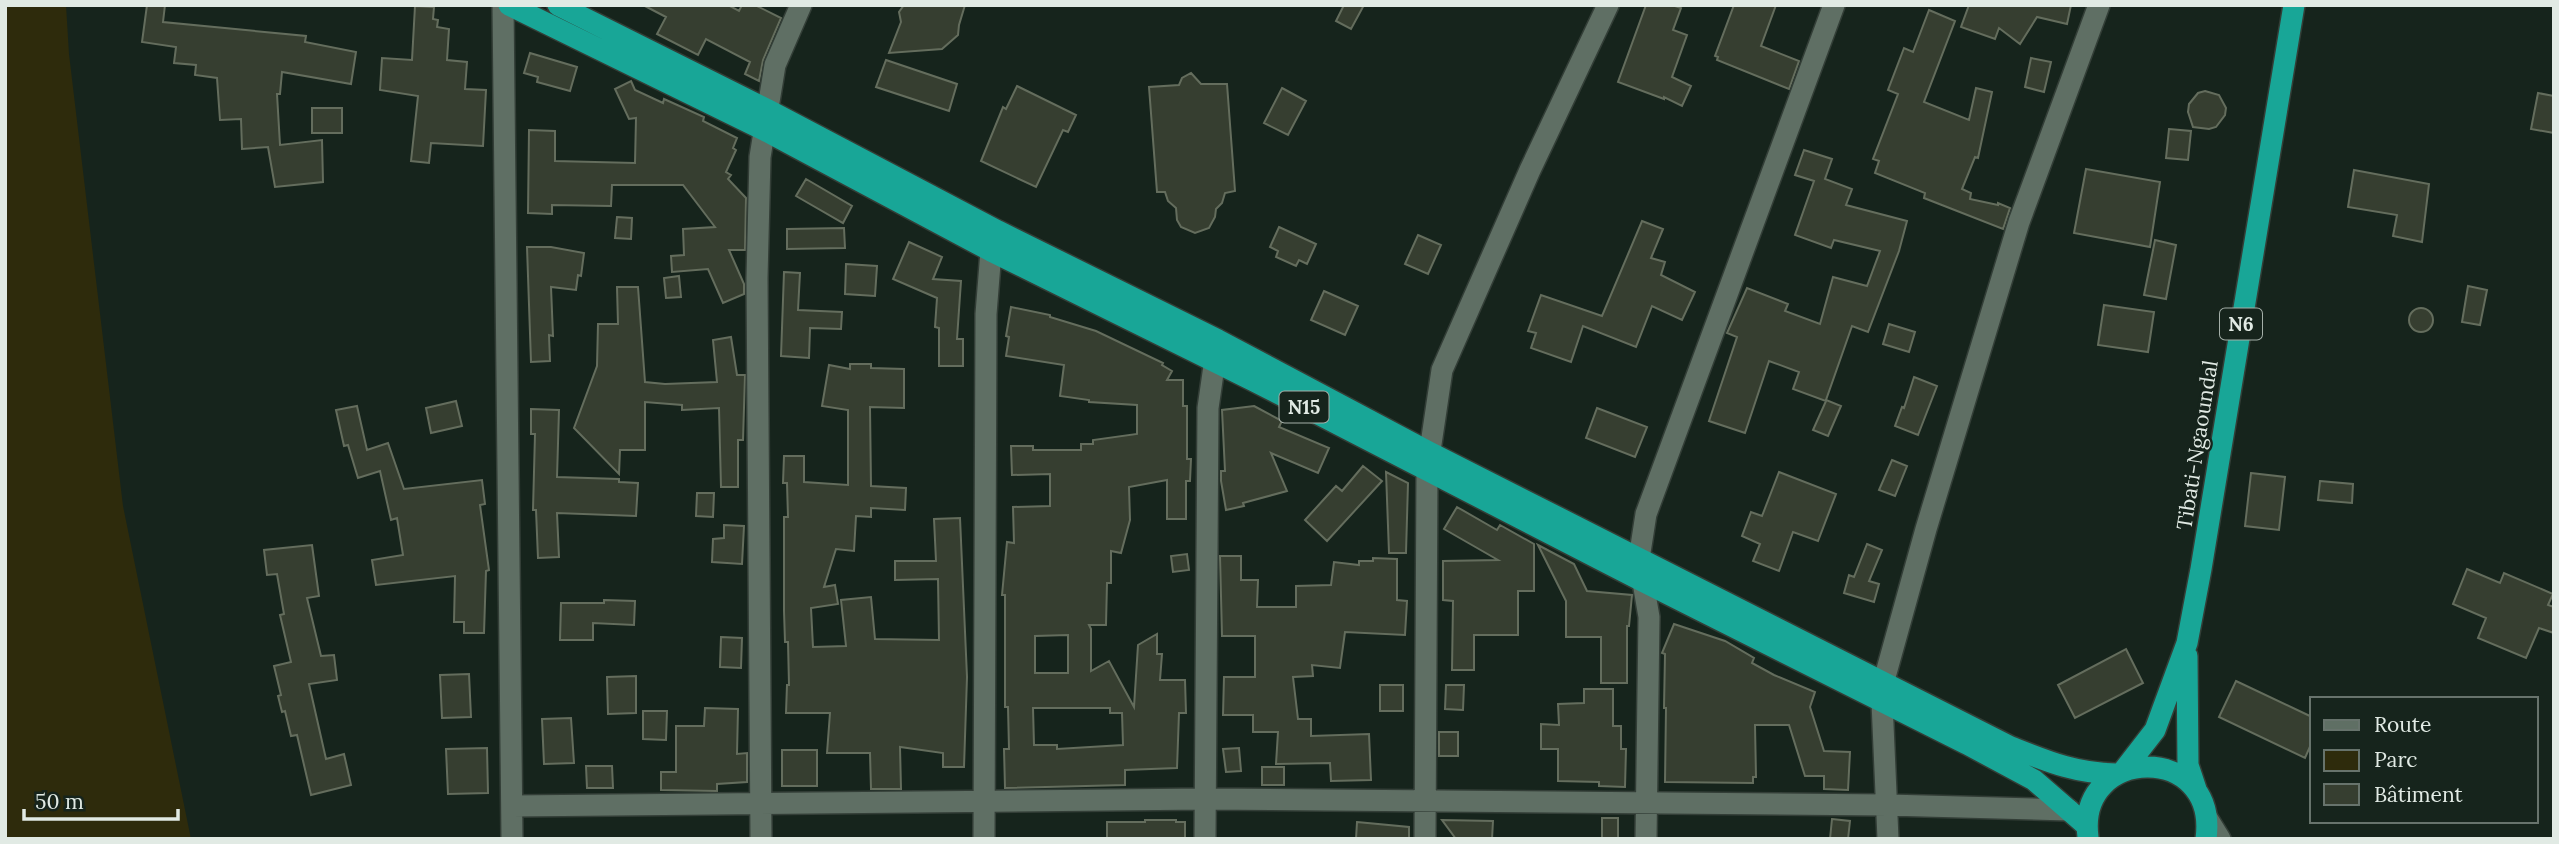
<svg xmlns="http://www.w3.org/2000/svg" width="2559" height="844" font-family="Lora,serif">
  <style>
    .green { fill: #2e2b0c }
    .building { fill: #363e30; stroke: #646d5d; stroke-width: 2; fill-rule: evenodd }
    .lines { fill: none; stroke-linecap: round; stroke-linejoin: round }
    .minor-casing { stroke: #333e37; stroke-width: 24 }
    .highway-casing { stroke: #333e37; stroke-width: 24 }
    .minor { stroke: #5f6f64; stroke-width: 21 }
    .highway { stroke: #18a697; stroke-width: 21 }
    .labels { text-anchor: middle; dominant-baseline: central; stroke-width: 5; stroke-linejoin: round; paint-order: stroke }
    .shield { fill: #16241c; stroke: #a4afa8; stroke-width: 2 }
    .shield-label { font-size: 19px; font-weight: bold; fill: #e1eae4 }
    .street-label { font-size: 21px; fill: #e1eae4; stroke: #16241c }
  </style>
  <rect width="100%" height="100%" fill="#16241c"/>
  <path class="green" d="M5,5H66L69,54L123,506L191,839H5Z"/>
  <path class="building" d="M147,5H165L163,22L306,36L305,42L356,52L351,84L282,72L280,94H277L280,145L322,140L323,182L275,187L268,147L242,149L241,119L220,120L217,78L195,75L196,65L174,63L176,47L142,42Z
    M643,5H728L739,11L742,5H755L781,18L763,60L759,81L745,74L750,62L706,39L698,55L657,34L666,17Z
    M904,5H965L959,25L958,35L942,49L889,53L901,22L899,12Z
    M1344,5H1364L1351,29L1336,21Z
    M1646,5H1672L1681,8L1673,30L1687,35L1672,77L1691,86L1682,106L1664,97V99L1618,82Z
    M1734,5H1776L1761,46L1799,61L1789,89L1717,60L1718,57L1715,56Z
    M1969,5H2071L2067,24L2037,17L2020,44L1999,28L1995,39L1961,27Z
    M415,6L434,7L433,19L438,20L437,27L449,29L447,60L467,62L465,89L486,90L483,146L431,143L429,163L411,161L418,96L380,90L382,58L412,60Z
    M1929,10L1955,21L1924,102L1969,120L1976,88L1992,92L1978,158L1975,157L1962,189L1971,193L1970,199L1998,205V203L2010,208L2003,229L1924,198L1925,193L1875,173L1879,161L1873,159L1898,94L1888,90L1904,48L1913,52Z
    M530,53L577,67L570,91L537,82L538,77L524,73Z
    M2031,58L2051,62L2044,92L2025,87Z
    M886,60L957,84L949,111L876,87Z
    M1191,73L1201,84H1227L1235,191L1225,193L1222,203L1216,209L1215,217L1209,228L1195,233L1181,227L1177,220L1176,208L1168,201L1165,192H1157L1149,87L1179,85L1182,78Z
    M631,81L635,90L663,103L664,99L704,117L703,121L737,138L733,148L736,150L726,172L731,175L728,179L746,198L745,250H729L744,284V294L723,303L708,269L672,272L671,256L684,255L683,229L715,227L683,185H612L611,206L552,205V214L528,213L529,130L555,131V161L635,163L636,118L629,119L615,89Z
    M1017,86L1076,115L1068,132L1063,130L1036,187L981,161L1003,107L1006,109Z
    M1282,88L1306,101L1288,135L1264,123Z
    M2205,91L2219,95L2226,108L2225,115L2216,127L2209,129L2193,127L2188,112L2189,104L2198,93Z
    M2538,93L2554,96V133L2531,129Z
    M312,108H342V133H312Z
    M2169,129L2191,131L2188,160L2166,158Z
    M1804,150L1832,159L1825,179L1852,189L1846,205L1907,221L1899,251L1868,332L1852,326L1826,400L1841,406L1828,436L1813,430L1826,401L1793,389L1799,372L1769,361L1745,433L1709,421L1737,337L1727,333L1747,288L1788,304L1785,311L1820,324L1833,277L1867,286L1880,251L1834,240L1831,248L1795,235L1814,181L1795,175Z
    M2086,169L2160,182L2150,247L2074,233Z
    M2354,170L2429,184L2422,242L2393,236L2397,215L2348,207Z
    M806,179L852,206L843,223L796,196Z
    M617,217L632,218L631,239L615,238Z
    M1642,221L1663,229L1651,258L1665,262L1661,275L1695,292L1682,320L1652,306L1636,347L1583,326L1571,362L1531,348L1536,333L1528,331L1541,295L1602,316Z
    M1279,227L1316,244L1307,264L1299,260L1296,266L1276,257L1278,251L1270,247Z
    M844,228L845,248L787,249V229Z
    M1418,235L1441,245L1428,274L1405,264Z
    M2155,240L2176,245L2166,299L2144,295Z
    M909,242L942,257L933,279L961,281L957,339H963V366H939V328L935,327L937,298L893,279Z
    M527,247H551L584,253L581,276L578,275L576,290L551,287L553,336L549,335L550,361L531,362Z
    M846,264L877,266L875,296L845,294Z
    M784,272L800,273L798,310L842,312L841,329L810,328L809,358L781,356Z
    M679,276L681,297L666,298L664,278Z
    M2468,286L2487,290L2480,325L2462,322Z
    M617,287H638L645,382L665,384L717,382L713,340L731,337L737,375H745L743,440H738V487H721L719,408L682,410V405L645,402V450H620L619,474L574,428L597,366L598,324H618Z
    M1324,291L1358,306L1345,335L1311,320Z
    M2104,305L2154,312L2148,352L2098,345Z
    M1011,307L1050,315V317L1096,331L1163,363L1162,365L1172,371L1167,380H1183V406H1187V459H1191L1190,481H1186V519H1167V480L1129,487L1130,520L1121,553L1111,551V583H1107L1106,625H1089L1091,629V671L1109,661L1134,707L1138,645L1157,634V654H1162L1160,680H1185L1186,713H1179L1177,768L1125,770V785L1005,788L1004,749H1009L1008,707H1005V595H1002L1007,542L1014,543L1013,507L1050,506V474L1012,475L1011,446H1033V450H1081V444H1093V440L1137,434V405L1089,402V400L1060,396L1064,365L1006,356L1009,337L1006,336ZM1068,635V673H1035V636ZM1033,708H1110V713H1122L1123,745L1057,749V745H1034Z
    M2409 320a12 12 0 1 1 24 0a12 12 0 1 1-24 0Z
    M1889,324L1915,332L1909,352L1883,344Z
    M850,364H871V368L904,369V408L870,407L871,486L906,488L905,510L871,508V517L856,516L854,551L836,549L824,587L835,585L838,604L811,608L813,647L846,646L841,600L871,597L875,639L939,640L938,579L895,580V561H936L934,519L960,518L967,677L964,767H943V753L900,747L901,789H871L870,753H827L830,713H786L787,685H789L788,642H785L784,611V517H788L787,483H783L784,456H804V482L848,485V410L822,406L829,365L850,369Z
    M1914,377L1937,386L1918,435L1895,426L1902,407L1904,408Z
    M456,401L462,426L431,433L426,408Z
    M357,406L367,450L388,443L404,489L482,480L485,504L480,505L489,570L486,571L484,633H464V622H454L455,576L376,585L372,560L403,555L397,518L391,520L380,471L358,478L348,445L344,446L336,410Z
    M1254,406L1282,421L1279,427L1329,448L1318,473L1271,453L1287,491L1243,503L1244,506L1226,510L1221,481V471H1225L1222,410Z
    M1597,408L1647,427L1635,457L1586,438Z
    M531,409L559,410L557,477L619,479V482L638,483L636,516L557,513L559,557L538,558L536,510H533L535,434H531Z
    M1892,460L1907,466L1895,496L1879,490Z
    M1363,466L1382,481L1327,541L1305,520L1336,486L1342,491Z
    M1386,472L1408,483L1406,553H1389Z
    M1779,472L1836,494L1818,541L1793,532L1779,571L1753,561L1760,544L1742,536L1751,512L1762,516Z
    M2251,473L2285,477L2279,530L2245,526Z
    M2320,481L2353,484L2352,503L2318,500Z
    M697,493H714L713,517L696,516Z
    M1457,507L1497,530L1500,525L1534,544V591H1518V635H1474V670H1452L1453,601L1443,600V561L1498,560L1444,529Z
    M724,525L744,526L742,564L712,562L713,539L724,538Z
    M1867,544L1882,550L1869,581L1879,584L1874,602L1844,593L1849,575L1854,577Z
    M312,545L319,596L307,598L321,656L334,655L337,680L309,684L326,759L344,754L351,785L311,795L297,735L291,736L285,711L282,712L278,696L281,695L274,666L291,662L280,615L284,614L277,574L267,575L264,550Z
    M1538,545L1574,564L1587,591L1632,595L1629,626H1627V683H1601V637H1566V601Z
    M1187,554L1189,570L1173,572L1171,556Z
    M1220,556H1241V580H1258L1257,607H1296V586L1331,585L1334,562L1359,565V561H1373V558L1397,559V600L1407,601L1405,635L1345,632L1340,668L1312,665L1313,676L1293,677L1298,719H1311V736L1369,734L1371,780L1331,781L1330,763L1276,764L1278,732H1253V715H1223L1224,677H1255V636H1222Z
    M2467,569L2500,583L2504,573L2553,594L2548,605L2554,607V633L2539,628L2526,658L2478,638L2486,618L2453,604Z
    M604,600L635,601L634,625L593,623V640H560L561,603H604Z
    M1674,624L1725,641L1754,658L1752,663L1774,675L1815,692L1810,707L1824,751L1850,752L1848,790L1824,789V776H1805L1789,725H1755L1756,777H1753V783L1665,782L1666,708H1664L1665,654L1662,653Z
    M721,637L742,638L741,668L720,667Z
    M2126,649L2143,683L2075,718L2058,685Z
    M469,674L471,717L442,718L440,675Z
    M636,676V713L608,714L607,677Z
    M2236,681L2312,717V742L2305,758L2219,717Z
    M1380,685H1403V711H1380Z
    M1446,685H1464L1463,710L1445,709Z
    M1584,689H1613V726H1621V749H1626L1625,787L1599,786V782L1558,781V749H1541V724L1559,725L1558,704L1584,703Z
    M705,708L738,709L737,754L747,753V782L717,784V791L661,790V772H676V726H704Z
    M643,711H667L666,740L643,739Z
    M571,718L574,763L544,764L542,719Z
    M1439,732H1458V756H1439Z
    M487,748L488,793L448,794L446,749Z
    M1239,748L1241,771L1226,772L1223,749Z
    M782,750H817V786H782Z
    M586,766H612L613,788H587Z
    M1262,767H1284V785H1262Z
    M1602,818H1618V839H1602Z
    M1832,819L1850,821L1848,839H1830Z
    M1145,820H1176V822H1185V839H1107V822H1145Z
    M1442,820L1493,821L1492,839H1456Z
    M1357,822L1409,827V839H1356Z"/>
  <g class="lines">
    <defs>
      <path id="minor" d="M503,5L512,839
        M512,806L1205,799L1888,805L2069,810
        M2207,818L2220,839
        M761,839L757,278L760,157L775,65L801,5
        M984,839L986,314L991,251L996,236
        M1205,839L1208,408L1217,345
        M1425,839L1427,471L1442,370L1530,170L1608,5
        M1646,839L1649,617L1639,559L1646,514L1834,5
        M1888,839L1882,702L1883,684L1926,529L2019,222L2099,5"/>
      <path id="highway" d="M509,5L764,130L991,251L1254,381L1644,582L1967,744L2034,780L2087,826
        M558,5L768,110L998,231L1218,340L1429,452L2011,747C2049,762 2075,773 2116,774
        M2187,656L2188,765L2196,789
        M2124,770L2155,730L2187,643L2201,569L2294,5
        M2088,837C2076,745 2219,742 2206,839"/>
    </defs>
    <use href="#minor" class="minor-casing"/>
    <use href="#highway" class="highway-casing"/>
    <use href="#minor" class="minor"/>
    <use href="#highway" class="highway"/>
  </g>
  <g class="labels">
    <g class="shield">
      <rect x="2220" y="308.5" width="42" height="31" rx="5"/>
      <rect x="1279.5" y="391.5" width="49" height="31" rx="5"/>
    </g>
    <g class="shield-label">
      <text x="2241" y="324">N6</text>
      <text x="1304" y="407">N15</text>
    </g>
    <g class="street-label">
      <text transform="translate(2197 445) rotate(-81)">Tibati-Ngaoundal</text>
    </g>
  </g>
  <rect width="2559" height="844" fill="none" stroke="#e1eae4" stroke-width="14"/>
  <rect x="2310" y="697" width="228" height="126" fill="#16241c" stroke="#67736c" stroke-width="2"/>
  <rect x="2324" y="720" width="35" height="10" fill="#5f6f64" stroke="#67736c" stroke-width="2"/>
  <text x="2374" y="732" font-size="21" fill="#e1eae4">Route</text>
  <rect x="2324" y="750" width="35" height="21" fill="#2e2b0c" stroke="#67736c" stroke-width="2"/>
  <text x="2374" y="767" font-size="21" fill="#e1eae4">Parc</text>
  <rect x="2324" y="784" width="35" height="21" fill="#363e30" stroke="#67736c" stroke-width="2"/>
  <text x="2374" y="802" font-size="21" fill="#e1eae4">Bâtiment</text>
  <path d="M24 809v10h154v-10" fill="none" stroke="#e1eae4" stroke-width="3.5"/>
  <text x="35" y="809" font-size="21" fill="#e1eae4" stroke="#16241c" stroke-width="5" paint-order="stroke">50 m</text>
</svg>
